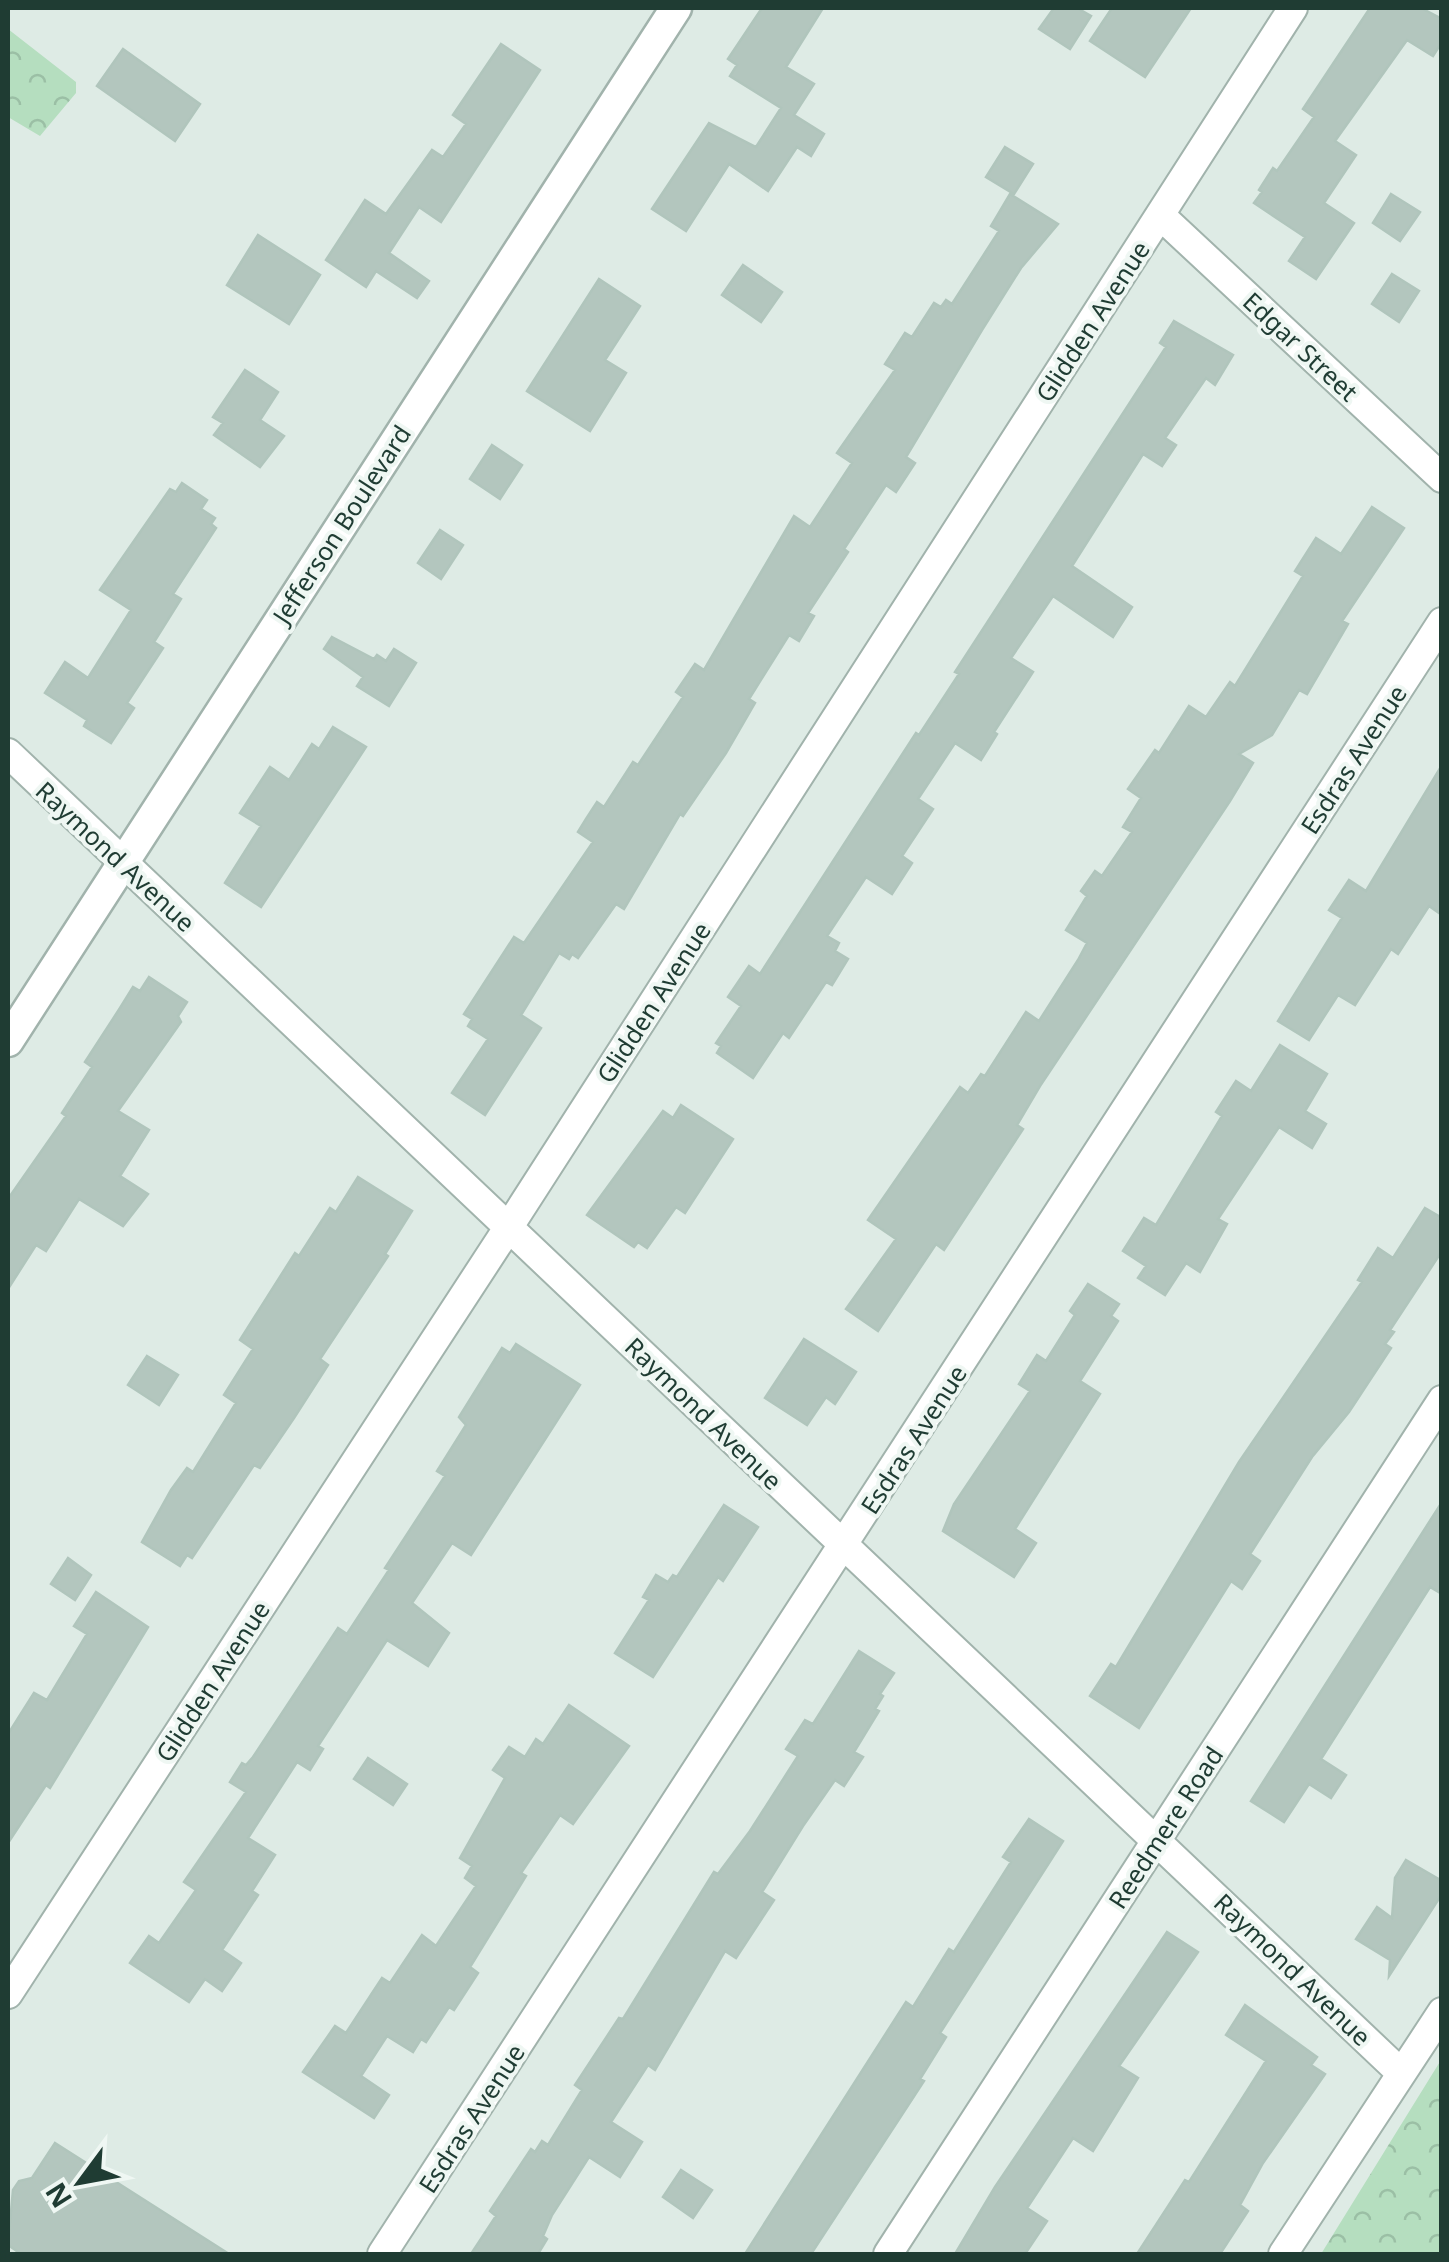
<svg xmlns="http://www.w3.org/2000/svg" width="1449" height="2262" font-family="'Noto Sans',sans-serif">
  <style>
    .forest { fill: url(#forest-crowns) }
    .building { fill: #b3c6be; stroke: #b0c5bc; stroke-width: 2.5 }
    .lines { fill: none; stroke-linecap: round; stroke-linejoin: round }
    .minor-casing { stroke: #a1b3ac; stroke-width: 32 }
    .tertiary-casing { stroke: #a1b3ac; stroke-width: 35 }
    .minor { stroke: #fff; stroke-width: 28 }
    .tertiary { stroke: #fff; stroke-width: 30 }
    .labels { text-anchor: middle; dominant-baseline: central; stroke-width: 8; stroke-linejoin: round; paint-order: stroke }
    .street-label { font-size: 25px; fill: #1f3c33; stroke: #eff7f3 }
  </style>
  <defs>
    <pattern id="forest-crowns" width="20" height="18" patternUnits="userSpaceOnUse" patternTransform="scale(2.5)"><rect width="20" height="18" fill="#b5debf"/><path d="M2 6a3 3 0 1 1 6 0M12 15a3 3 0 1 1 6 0" fill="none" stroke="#9bbfa5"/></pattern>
  </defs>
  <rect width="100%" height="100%" fill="#deebe5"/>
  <path class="forest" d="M8,29L76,82V93L40,136L8,117Z
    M1441,2060V2254H1321Z"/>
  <path class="building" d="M762,8H823L786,67L814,84L794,115L824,134L811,156L797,147L768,191L729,164L686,231L652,209L709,123L756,147L781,108L730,76L737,65L728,59Z
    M1054,8H1077L1091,16L1070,49L1039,29Z
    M1112,8H1191L1145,77L1090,41Z
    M1370,8H1421L1442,19V42L1433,56L1407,40L1335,141L1356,155L1324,203L1354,223L1316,279L1289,261L1305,237L1254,203L1262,192L1259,190L1273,168L1277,171L1314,117L1303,109Z
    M501,44L540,70L441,222L419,207L389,253L429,281L417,298L376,271L366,287L326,260L365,200L386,214L432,150L443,157L466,124L453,115Z
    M123,49L200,104L175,141L97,86Z
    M1005,147L1033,164L1014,194L986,177Z
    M1010,194L1058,224L1021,268L982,330L906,457L915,463L896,492L886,485L844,549L848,552L808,613L814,616L799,641L789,635L749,699L755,703L726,753L683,816L680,814L624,909L616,904L578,958L572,954L569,959L559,953L521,1015L541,1028L485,1115L452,1093L488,1039L468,1026L472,1019L464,1014L514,937L524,943L593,842L578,832L586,819L597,802L604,807L633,762L638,765L683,697L676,692L695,664L704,670L794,516L810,527L852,463L837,453L895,370L885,364L905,333L912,337L934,303L941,307L946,300L952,304L999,231L991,226Z
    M1391,194L1420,212L1400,241L1373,223Z
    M258,235L320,275L289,324L227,285Z
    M743,265L782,292L761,322L722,295Z
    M1392,274L1419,291L1399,322L1372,304Z
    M599,279L640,306L605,360L626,373L590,431L527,391Z
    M1174,321L1233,355L1215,385L1206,378L1165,438L1176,445L1162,466L1143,454L1072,566L1132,607L1113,637L1053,596L1011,658L1033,672L994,732L997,734L981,760L955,743L918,799L933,809L902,856L912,863L892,894L866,877L827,936L839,943L835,951L848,959L832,985L826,982L789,1038L783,1033L753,1078L717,1053L721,1046L716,1043L741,1006L728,997L749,966L760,974L916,733L919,735L959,674L955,672L1166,347L1160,343Z
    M245,370L278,392L260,420L284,436L260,467L214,435L223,423L213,417Z
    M492,445L522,465L500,499L470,479Z
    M182,483L207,500L201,509L215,518L211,524L216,528L173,594L181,599L154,642L163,648L127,703L134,708L111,743L84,726L87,720L45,693L65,662L88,678L131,610L100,590L170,489L176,492Z
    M1372,507L1404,528L1342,621L1348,624L1307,694L1299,690L1272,735L1239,754L1253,763L1230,801L1040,1086L1017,1125L1023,1129L944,1250L936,1244L878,1331L846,1309L896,1239L868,1220L960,1087L968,1093L981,1074L985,1076L1026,1012L1039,1021L1078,960L1087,943L1066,930L1087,896L1081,891L1095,871L1102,876L1132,832L1123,827L1141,798L1128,789L1155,750L1159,753L1189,706L1206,717L1230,682L1235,686L1303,576L1295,571L1316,538L1341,554Z
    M440,530L463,545L441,579L418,563Z
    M332,637L374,659L377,655L386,661L394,649L416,663L389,706L357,686L363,677L324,649Z
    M333,727L366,747L261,907L225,883L261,826L240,813L270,767L289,780L312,744L319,749Z
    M1442,765V915L1429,906L1398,954L1391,949L1355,1005L1338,995L1309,1040L1278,1021L1342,918L1329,910L1349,880L1366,891Z
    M149,977L187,1002L178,1016L181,1022L118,1111L149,1130L120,1176L148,1194L123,1226L79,1199L46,1251L36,1245L8,1289V1199L66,1116L62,1113L92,1067L85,1062L120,1008L133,987L140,991Z
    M1280,1045L1327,1074L1305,1111L1326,1124L1312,1148L1279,1127L1218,1219L1227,1224L1200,1272L1186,1263L1165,1295L1138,1278L1146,1266L1123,1251L1144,1218L1156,1225L1222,1116L1216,1112L1236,1081L1251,1091Z
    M681,1105L733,1139L685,1213L676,1207L647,1248L638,1242L634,1247L587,1215L663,1111L673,1118Z
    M358,1177L412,1211L385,1254L388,1256L320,1359L328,1365L294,1418L260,1468L254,1465L192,1558L187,1555L180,1566L142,1542L171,1490L187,1468L193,1472L236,1403L224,1395L253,1349L240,1340L295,1253L299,1256L330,1208L336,1212Z
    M1425,1208L1442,1218V1251L1390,1330L1394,1332L1385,1344L1391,1348L1349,1412L1312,1457L1250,1554L1260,1561L1242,1589L1231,1581L1139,1728L1090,1696L1111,1664L1116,1667L1239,1462L1362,1282L1358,1280L1378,1248L1393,1258Z
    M1088,1284L1119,1304L1111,1316L1118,1321L1080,1381L1100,1394L1015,1529L1036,1543L1014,1577L943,1531L954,1504L1030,1391L1019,1384L1037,1355L1046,1361L1075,1315L1070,1311Z
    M804,1339L856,1372L835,1404L826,1397L807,1425L765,1398Z
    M516,1344L580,1385L471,1555L452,1543L412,1603L449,1633L428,1666L387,1640L318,1746L323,1749L310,1770L297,1762L248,1838L275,1855L252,1891L258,1895L222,1950L241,1963L222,1991L205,1979L189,2002L130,1963L149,1936L159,1943L196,1890L184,1882L246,1792L230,1782L242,1763L246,1765L253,1757L338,1628L347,1634L389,1570L385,1568L445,1476L437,1471L466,1425L459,1417L502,1348L510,1353Z
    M147,1356L178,1375L159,1405L128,1385Z
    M1442,1502V1594L1430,1587L1321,1759L1346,1775L1331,1798L1309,1784L1284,1822L1251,1801Z
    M724,1505L758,1527L723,1581L718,1577L653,1677L615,1653L649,1600L643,1597L656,1575L668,1582L673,1575L677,1577Z
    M68,1558L91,1575L75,1600L51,1584Z
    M96,1592L148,1627L50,1788L46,1785L8,1843V1734L34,1693L47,1700L87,1634L74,1626Z
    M859,1651L894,1673L880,1694L883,1696L875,1709L879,1711L854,1752L863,1757L844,1786L835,1780L803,1826L762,1892L774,1900L736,1958L725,1951L655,2070L648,2065L611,2122L642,2142L620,2177L589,2157L552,2215L543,2236L547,2239L538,2254H471L496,2216L490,2211L531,2149L535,2152L542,2141L548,2145L582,2090L575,2085L619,2018L623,2019L714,1872L718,1874L750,1831L798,1756L786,1749L805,1720L813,1724Z
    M569,1705L629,1746L573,1824L560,1815L521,1873L526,1876L470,1967L478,1973L454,2010L449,2007L426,2042L421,2039L413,2052L387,2036L361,2076L389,2095L374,2118L303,2072L335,2026L346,2033L382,1978L390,1983L422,1935L436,1946L476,1886L465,1878L472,1866L460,1858L505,1778L493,1770L509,1747L525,1757L536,1739L543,1744Z
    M368,1758L407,1784L393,1805L354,1779Z
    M1029,1819L1063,1841L940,2033L946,2037L920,2079L924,2081L811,2254H745L906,2002L913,2007L949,1949L954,1952L1011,1862L1003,1857Z
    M1406,1860L1442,1881V1894L1389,1976L1390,1960L1356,1939L1377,1907L1392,1918L1395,1878Z
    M1167,1932L1198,1952L1119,2066L1138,2078L1093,2151L1073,2138L1027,2208L1047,2221L1025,2254H955L995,2187Z
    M1245,2005L1317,2057L1311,2065L1325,2074L1263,2163L1240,2205L1248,2211L1220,2254H1137L1185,2180L1189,2182L1266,2061L1226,2035Z
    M55,2143L229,2254H21L8,2245L13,2190L19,2181L32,2178Z
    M681,2170L712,2190L693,2218L663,2197Z"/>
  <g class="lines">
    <defs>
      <path id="minor" d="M1160,215L1442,478
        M8,753L1401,2073
        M8,1994L510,1225L1293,8
        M382,2254L1442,622
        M888,2254L1442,1400
        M1283,2254L1442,2012"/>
      <path id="tertiary" d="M8,1041L676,8"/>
    </defs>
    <use href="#minor" class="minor-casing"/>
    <use href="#tertiary" class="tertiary-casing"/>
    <use href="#minor" class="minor"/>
    <use href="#tertiary" class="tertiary"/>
  </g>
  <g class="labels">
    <g class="street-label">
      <text transform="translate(1092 321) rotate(-57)">Glidden Avenue</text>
      <text transform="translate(1301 346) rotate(43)">Edgar Street</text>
      <text transform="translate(341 524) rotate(-57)">Jefferson Boulevard</text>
      <text transform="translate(1353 759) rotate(-57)">Esdras Avenue</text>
      <text transform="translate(116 856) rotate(43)">Raymond Avenue</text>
      <text transform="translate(653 1002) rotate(-57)">Glidden Avenue</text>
      <text transform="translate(704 1413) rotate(44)">Raymond Avenue</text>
      <text transform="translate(913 1439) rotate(-57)">Esdras Avenue</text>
      <text transform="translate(212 1681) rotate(-57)">Glidden Avenue</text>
      <text transform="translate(1165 1827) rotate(-57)">Reedmere Road</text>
      <text transform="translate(1293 1969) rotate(44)">Raymond Avenue</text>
      <text transform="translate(471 2118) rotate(-57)">Esdras Avenue</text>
    </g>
  </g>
  <rect width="1449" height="2262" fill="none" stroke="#1f3c33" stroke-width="20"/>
  <g transform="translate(80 2182) rotate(238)" stroke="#eff7f3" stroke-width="8" paint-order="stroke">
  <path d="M0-8L18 38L0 25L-18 38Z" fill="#1f3c33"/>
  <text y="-15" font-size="28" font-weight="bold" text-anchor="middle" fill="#1f3c33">N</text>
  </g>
</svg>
